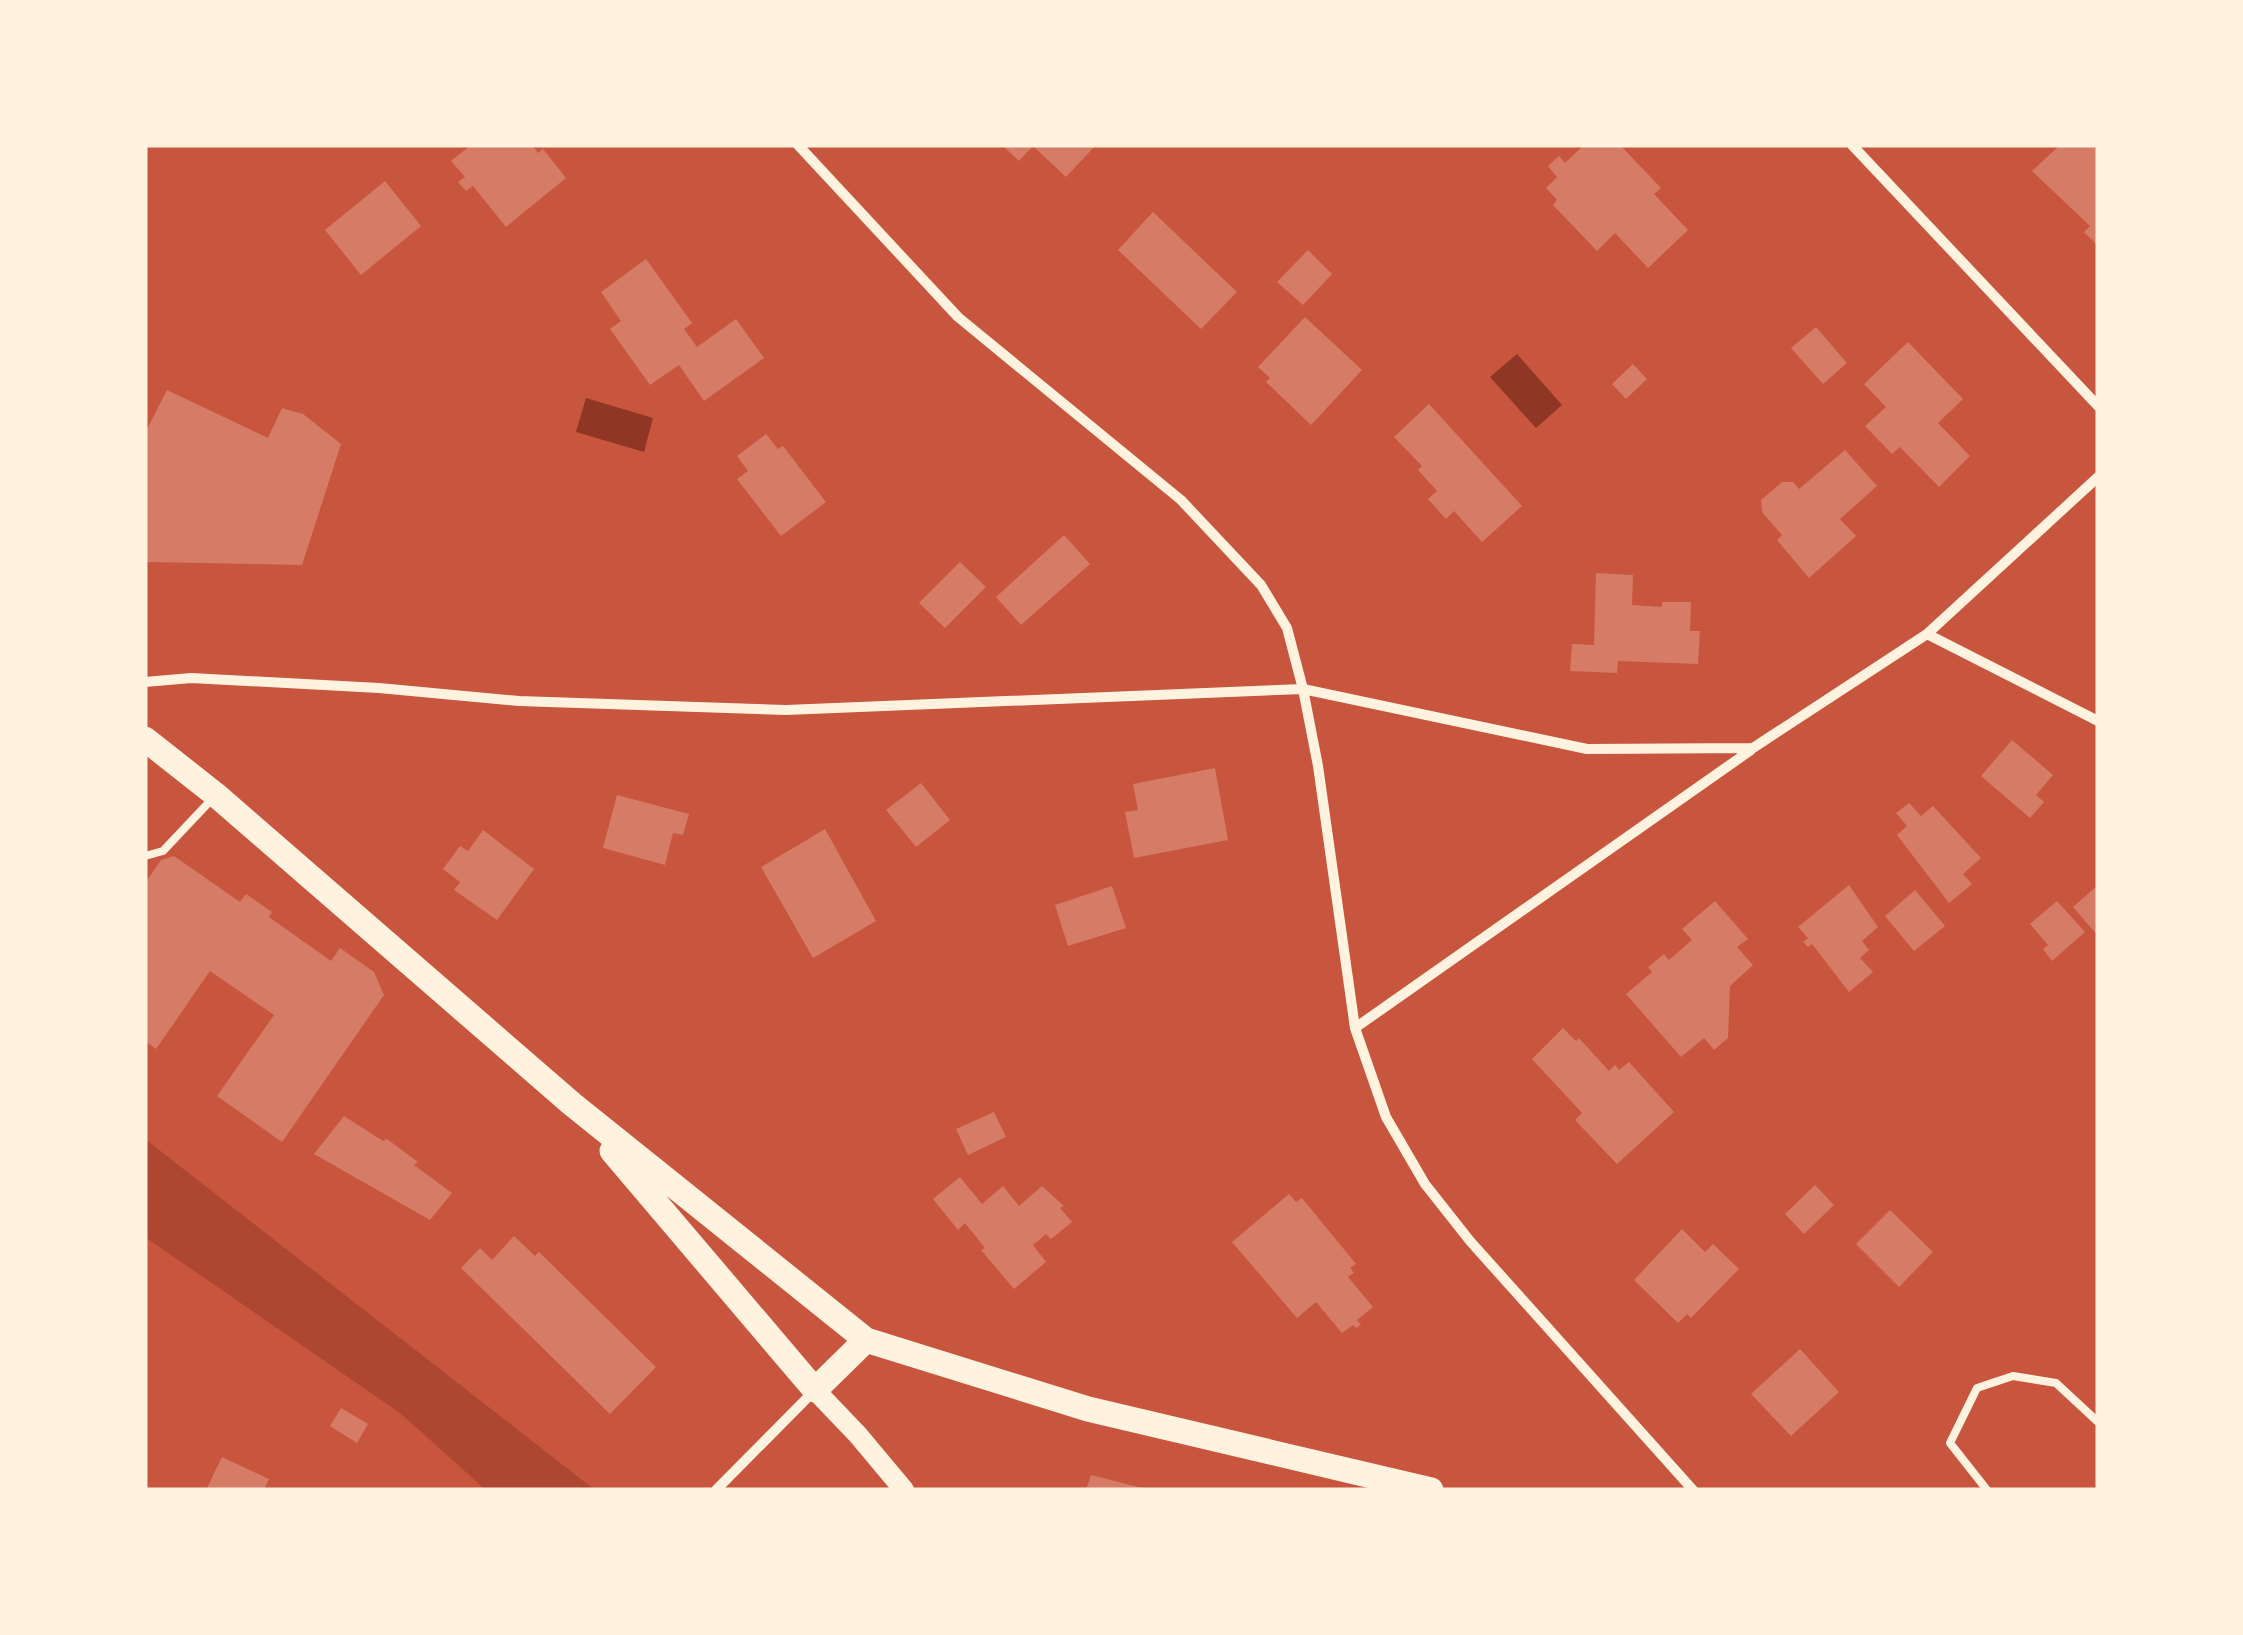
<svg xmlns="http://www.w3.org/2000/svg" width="2243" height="1635" font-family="'DM Sans',sans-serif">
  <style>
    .green { fill: #ae4732 }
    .water { fill: #8f3625 }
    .building { fill: #d67c66 }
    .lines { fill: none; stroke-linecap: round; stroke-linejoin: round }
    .service { stroke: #fff3e0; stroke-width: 8 }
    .minor { stroke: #fff3e0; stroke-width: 10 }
    .secondary { stroke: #fff3e0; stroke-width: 20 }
    .primary { stroke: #fff3e0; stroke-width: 25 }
  </style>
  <rect width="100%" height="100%" fill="#c8553d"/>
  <path class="green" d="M145,1139L595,1490H486L400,1413L145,1237Z"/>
  <path class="water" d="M1517,354L1562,405L1536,428L1490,377Z
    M586,398L653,418L644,452L576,432Z"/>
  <path class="building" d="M471,145H532L538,153L543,149L566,178L506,227L473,186L466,191L458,182L465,177L451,161Z
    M1002,145H1096L1066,177L1033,146L1019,161Z
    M1584,145H1620L1661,188L1654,194L1688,230L1648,268L1615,233L1597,251L1553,205L1557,200L1546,188L1557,177L1548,166L1559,156L1565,163Z
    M2060,145H2098V246L2084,232L2090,226L2032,171Z
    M385,181L421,226L361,275L325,230Z
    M1153,212L1237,292L1201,329L1118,250Z
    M1308,250L1332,274L1303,305L1277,282Z
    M646,259L692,323L684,329L697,347L736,319L764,358L704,401L679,365L650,385L610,329L621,321L601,292Z
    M1305,317L1362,370L1311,425L1266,382L1270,378L1258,367Z
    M1816,327L1847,363L1823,384L1791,348Z
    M1908,342L1963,399L1938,423L1970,456L1939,487L1900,447L1892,454L1865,426L1886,407L1864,384Z
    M1633,364L1647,379L1626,399L1612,384Z
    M167,390L268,438L282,408L303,414L341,444L302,565L145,562V433Z
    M1429,404L1522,506L1482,542L1454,511L1446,519L1428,499L1437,491L1418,470L1422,466L1394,437Z
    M766,434L778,449L783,446L826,502L781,536L737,479L748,471L737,456Z
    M1845,450L1877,486L1840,519L1856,536L1809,578L1777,540L1782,535L1762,512L1761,500L1782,482H1793L1799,489Z
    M1064,535L1090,564L1021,625L996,597Z
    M960,562L986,587L945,628L919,603Z
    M1596,573L1633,575L1632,605L1662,607V602H1691L1690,631H1700L1698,664L1618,661L1617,673L1570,671L1572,644L1594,645Z
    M2012,740L2053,775L2036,795L2044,802L2030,818L1981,776Z
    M1215,768L1228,840L1134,858L1125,812L1138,810L1133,784Z
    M921,783L950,820L916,847L886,810Z
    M617,795L689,814L683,835L673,833L665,865L603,848Z
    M1909,803L1921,816L1933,806L1981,858L1963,874L1972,884L1949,903L1897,835L1907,826L1896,813Z
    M825,829L876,921L813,958L761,867Z
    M483,830L534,869L497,920L454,890L460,882L443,869L460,846L468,851Z
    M174,856L240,902L246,894L272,912L269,917L331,961L340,948L374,972L384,995L282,1142L217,1096L274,1015L210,971L156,1049L145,1041V883L161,860Z
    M1849,885L1878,927L1862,941L1869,950L1860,958L1873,972L1849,992L1812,944L1808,947L1803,942L1808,938L1798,927Z
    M2098,885V936L2073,907Z
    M1112,886L1126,928L1068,946L1055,905Z
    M1915,890L1945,926L1914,951L1885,916Z
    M1715,901L1748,939L1737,947L1753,965L1730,986L1728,1038L1714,1050L1704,1038L1681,1057L1626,994L1652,972L1648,967L1664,954L1669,960L1692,940L1682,929Z
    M2057,901L2085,932L2052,961L2043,949L2048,945L2030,924Z
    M1563,1028L1576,1041L1579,1038L1609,1071L1615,1065L1619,1070L1629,1062L1674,1112L1617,1164L1575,1120L1582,1113L1532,1059Z
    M994,1112L1006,1137L968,1155L956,1129Z
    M344,1116L383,1141L387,1139L418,1162L414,1165L452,1193L430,1220L314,1154Z
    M960,1177L982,1204L1003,1186L1019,1206L1042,1186L1064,1206L1060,1208L1072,1222L1051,1239L1046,1234L1033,1245L1046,1262L1014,1289L981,1250L985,1248L965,1223L958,1230L933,1199Z
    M1815,1185L1834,1205L1804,1234L1785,1214Z
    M1289,1194L1296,1202L1302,1198L1356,1264L1350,1268L1354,1273L1348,1277L1373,1307L1357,1320L1361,1325L1356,1328L1353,1325L1342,1333L1316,1302L1297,1318L1232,1242Z
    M1890,1210L1933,1252L1899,1287L1856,1244Z
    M1682,1229L1705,1252L1713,1244L1739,1269L1691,1318L1687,1314L1678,1323L1634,1280Z
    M514,1236L535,1256L539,1252L656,1367L610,1414L461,1268L480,1248L492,1260Z
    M1800,1349L1839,1392L1791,1436L1751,1394Z
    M341,1408L368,1424L357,1443L330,1426Z
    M222,1457L269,1479L264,1490H206Z
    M1091,1475L1146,1489V1490H1086Z"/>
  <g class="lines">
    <path class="service" d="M145,856L163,851L213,798
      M1987,1490L1950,1443L1977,1388L2013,1376L2056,1383L2098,1422"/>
    <path class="minor" d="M798,145L958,317L1181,500L1261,585L1287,628L1303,689L1318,766L1355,1028L1386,1117L1425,1184L1470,1241L1693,1490
      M1852,145L2098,406
      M1927,634L2098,721
      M145,682L191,678L379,688L519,701L786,710L1303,689L1587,749L1753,748L1927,634L2098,477
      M1355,1028L1751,750
      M716,1490L814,1391"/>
    <path class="secondary" d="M815,1390L858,1435L904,1490"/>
    <path class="primary" d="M145,739L216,795L572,1104L866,1340L1088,1409L1431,1490
      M612,1151L815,1390L866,1340"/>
  </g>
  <rect width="2243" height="1635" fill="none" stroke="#fff3e0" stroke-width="295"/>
</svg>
